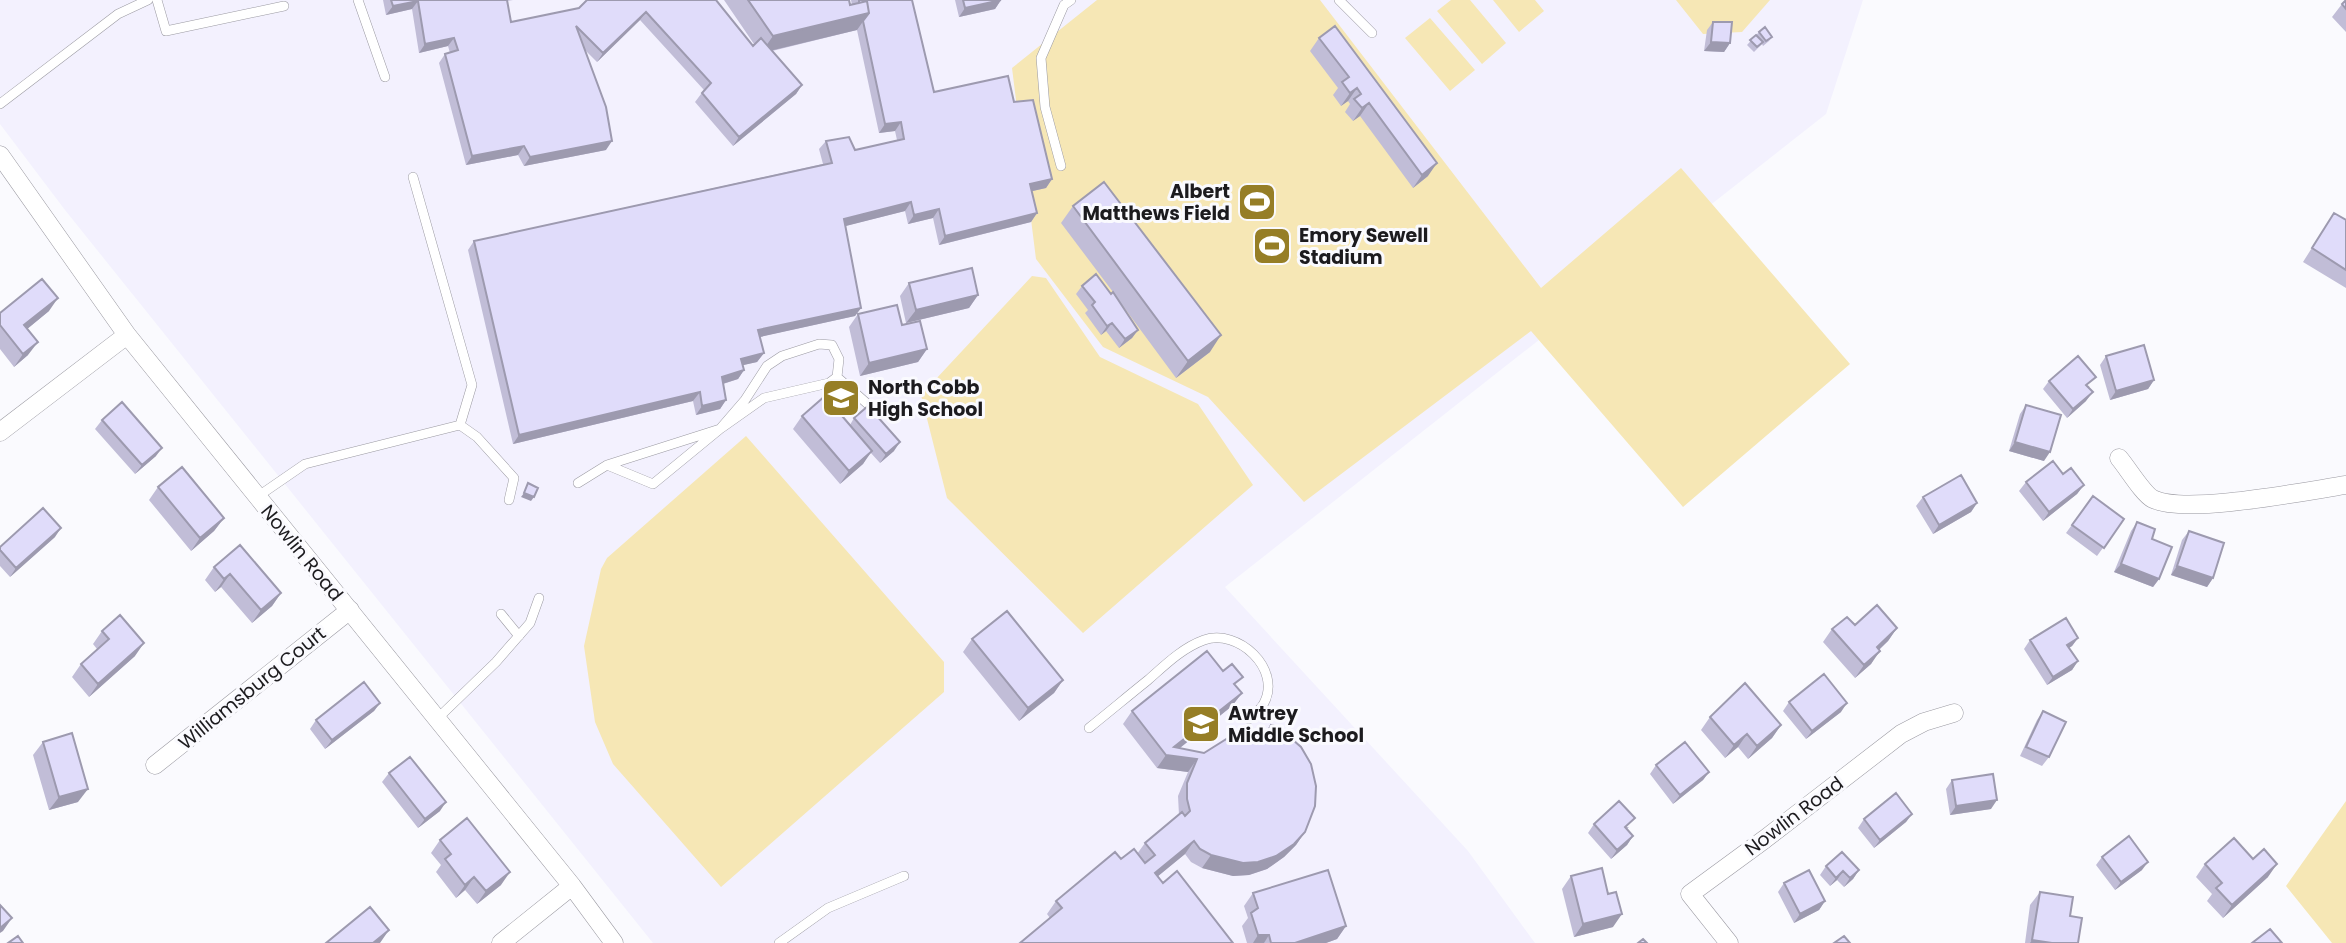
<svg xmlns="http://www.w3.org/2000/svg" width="2346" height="943" font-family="Poppins,sans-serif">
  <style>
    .built { fill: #f3f1fe }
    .green { fill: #f6e7b5 }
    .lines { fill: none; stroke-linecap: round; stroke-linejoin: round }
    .service-casing { stroke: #9b9aa2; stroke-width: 10 }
    .minor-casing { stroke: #9b9aa2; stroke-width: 19 }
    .service { stroke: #fff; stroke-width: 9 }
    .minor { stroke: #fff; stroke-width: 18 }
    .wall { fill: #c1bdd7 }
    .shaded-wall { fill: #9d9aaf }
    .building { fill: #e0dcfa; stroke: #9d9aaf; stroke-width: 2 }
    .labels { text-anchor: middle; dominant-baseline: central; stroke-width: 6; stroke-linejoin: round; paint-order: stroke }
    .poi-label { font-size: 19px; font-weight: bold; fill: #1c1b1e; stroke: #fafafe; text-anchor: start }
    .street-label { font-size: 19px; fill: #1c1b1e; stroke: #fafafe }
  </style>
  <rect width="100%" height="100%" fill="#fafafe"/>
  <path class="built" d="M0,0H1863L1826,114L1225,587L1468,851L1535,943H653L65,210L0,124Z"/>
  <path class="green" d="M1097,0H1320L1541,288L1681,168L1850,364L1683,507L1531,331L1304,502L1208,397L1103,347L1036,259L1012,68Z
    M1451,0H1470L1506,43L1482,64L1437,11Z
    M1493,0H1535L1544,11L1519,32Z
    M1676,0H1770L1742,32L1703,34Z
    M1430,18L1475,70L1450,91L1405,38Z
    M1032,276L1046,278L1100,357L1198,404L1253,485L1083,633L947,498L921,395Z
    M746,436L944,662V692L721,887L613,764L595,722L584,646L601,569L607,558Z
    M2346,801V943H2332L2286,886Z"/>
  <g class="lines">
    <defs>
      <path id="service" d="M157,0L166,31L284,6
        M358,0L385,77
        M1339,0L1372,33
        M0,104L118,14L148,0
        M1061,166L1045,107L1041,58L1064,5L1071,0
        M413,177L472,385L460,425
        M837,377L871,407
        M460,425L477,437L514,478L509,500
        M578,483L607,465L720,429L764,398L829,383L837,377L839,359L832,345L819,344L782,356L767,366L745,400L720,429L653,484L607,465
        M257,497L305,464L460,425
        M501,614L519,636
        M437,719L496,662L530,623L539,598
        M1089,728C1109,712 1128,696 1148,680C1165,665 1182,648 1204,640C1238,628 1282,669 1264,703C1261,710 1254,714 1249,719
        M779,943L828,908L904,876"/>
      <path id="minor" d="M0,155L127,335L572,886L614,943
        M0,432L127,335
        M2119,458C2127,467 2143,494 2153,499C2186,515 2306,491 2346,485
        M155,765L350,610
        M501,943L572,886
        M1729,943L1690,894L1765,839L1901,734L1924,722L1954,713"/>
    </defs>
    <use href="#service" class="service-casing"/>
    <use href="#minor" class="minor-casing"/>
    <use href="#service" class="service"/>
    <use href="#minor" class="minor"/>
  </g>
  <path class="wall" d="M383,0H513L507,1L511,22L716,0L753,46L754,44L724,0H849L850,5H852L851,0H912L934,92L1014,102L1052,179L1046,188L1032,191L1037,213L1031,222L939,245L933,218L908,224L905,211L845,226L861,308L855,316L759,337L764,353L757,362L743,365L744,370L738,379L723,384L726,400L720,409L696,415L693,401L513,444L468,250L474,241L823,164L819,149L826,141L855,150L897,140L895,131L879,133L857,30L772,51L802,85L796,94L733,146L695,102L704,90L640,20L597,62L585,50L606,150L524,166L518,155L466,165L439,63L445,54L450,53L448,46L419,53L412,9L386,15Z
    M955,0H1001L995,9L959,17Z
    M2346,0V32L2332,17L2342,4Z
    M1713,22L1730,43L1724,52L1704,51L1707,30Z
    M1759,32L1772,37L1769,41L1763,46L1762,44L1754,52L1747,45Z
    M1319,38L1428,176L1413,188L1360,116L1353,121L1345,112L1350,104L1348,101L1341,106L1333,95L1338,88L1310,51Z
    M1073,206L1210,352L1176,378L1117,298L1138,330L1132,338L1119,348L1106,331L1101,335L1085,313L1088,310L1076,294L1082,286L1111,294L1113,292L1061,223Z
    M2334,213L2346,220V288L2303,262Z
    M909,283L978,295L969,308L906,323L900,296Z
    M49,311L27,329L28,355L14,367L0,349V313Z
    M858,314L902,325L927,349L918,362L860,376L849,327Z
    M2106,356L2154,380L2148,389L2110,400L2100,365Z
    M2049,381L2090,386L2088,387L2086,401L2067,418L2043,389Z
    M2026,405L2044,461L2009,451L2020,414Z
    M802,416L850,425L854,418L894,451L880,463L870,452L863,464L840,484L793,429Z
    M102,420L156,456L135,474L95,429Z
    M2063,474L2084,485L2077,494L2043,521L2019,491L2026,482Z
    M158,487L224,518L214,531L191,551L149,500Z
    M2093,496L2124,519L2097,556L2066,533Z
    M1923,497L1977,503L1971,512L1933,534L1916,506Z
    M2137,522L2152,539L2159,579L2153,587L2114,572L2131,531Z
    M2189,531L2213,578L2207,587L2171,575L2182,540Z
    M55,537L10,577L0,566V547Z
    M214,567L281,593L272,606L252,623L221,587L215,592L205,580Z
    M1855,625L1897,628L1888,641L1879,650L1871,664L1855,678L1823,642L1832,629Z
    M102,631L135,656L89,697L72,677L81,664L97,649L93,644Z
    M2078,638L2072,646L2069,648L2078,661L2072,670L2047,685L2024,649L2030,640Z
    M972,639L1063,680L1054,693L1019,721L963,652Z
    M1236,686L1242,693L1232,706L1180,748L1204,753L1264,736L1271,725L1305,832L1296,845L1284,857L1267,869L1249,875L1233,876L1202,868L1191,862L1185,854L1158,876L1163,883L1233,943L1050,918L1047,914L1056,901L1121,859L1137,854L1145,843L1179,815L1178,796L1188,772L1157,768L1123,724L1132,711Z
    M1789,702L1841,712L1806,739L1783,711Z
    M380,703L374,711L325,749L310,729L316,720Z
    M2043,711L2049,757L2042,766L2020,756L2037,720Z
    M1710,717L1781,725L1772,738L1748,759L1738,747L1725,758L1701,730Z
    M43,742L78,802L49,810L33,755Z
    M1656,765L1709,772L1703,780L1673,804L1650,774Z
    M389,773L440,811L418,828L382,782Z
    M1952,780L1991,809L1950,815L1946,789Z
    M1912,814L1906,822L1874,848L1858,828L1864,819Z
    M1594,824L1629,827L1627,829L1633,836L1627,845L1611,859L1588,833Z
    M440,840L501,885L477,904L465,890L456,898L436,872L441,865L431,853Z
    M2102,857L2142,870L2115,890L2096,865Z
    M2205,864L2268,877L2223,918L2207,901L2212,894L2196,877Z
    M1826,866L1859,870L1853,879L1844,887L1837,880L1830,886L1820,875Z
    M1571,876L1613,927L1574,937L1562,889Z
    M1784,883L1825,901L1819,910L1794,923L1778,892Z
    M2040,892L2070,916L2078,943H2025L2030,905Z
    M1253,893L1346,926L1337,939L1326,943H1247L1242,926L1248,918L1244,906Z"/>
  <path class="shaded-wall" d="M1001,0L995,9L959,17L965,8Z
    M418,1L412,9L386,15L393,6Z
    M646,12L640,20L597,62L603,53Z
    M869,13L857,30L761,53L773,36Z
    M454,38L448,46L419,53L425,44Z
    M1711,42L1730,43L1724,52L1704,51Z
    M802,85L796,94L733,146L739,137Z
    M1357,88L1348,101L1341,106L1350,93Z
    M1369,103L1360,116L1353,121L1362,108Z
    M901,122L895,131L879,133L885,124Z
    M612,141L606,150L524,166L530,157Z
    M524,146L518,155L466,165L472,156Z
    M1437,163L1428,176L1413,188L1422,175Z
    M1052,179L1046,188L1024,193L1030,184Z
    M911,202L905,211L838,228L844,219Z
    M939,209L933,218L908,224L914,215Z
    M1037,213L1031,222L939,245L945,236Z
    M978,295L969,308L906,323L916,310Z
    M58,298L49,311L15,339L24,325Z
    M861,308L855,316L751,339L758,330Z
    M1112,323L1106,331L1101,335L1107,326Z
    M1138,330L1132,338L1119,348L1125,339Z
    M1221,335L1210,352L1176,378L1188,361Z
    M38,342L28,355L14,367L23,354Z
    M927,349L918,362L860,376L869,363Z
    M764,353L757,362L735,367L741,359Z
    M744,370L738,379L716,386L722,377Z
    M2154,380L2148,389L2110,400L2116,391Z
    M700,392L693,401L513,444L519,435Z
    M2093,392L2086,401L2067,418L2073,409Z
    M726,400L720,409L696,415L702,406Z
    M900,442L894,451L880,463L886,454Z
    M2015,442L2050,452L2044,461L2009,451Z
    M162,448L156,456L135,474L142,465Z
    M872,451L863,464L840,484L849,471Z
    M2084,485L2077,494L2043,521L2049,512Z
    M524,493L534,497L531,501L521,497Z
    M1977,503L1971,512L1933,534L1939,525Z
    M224,518L214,531L191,551L200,538Z
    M61,528L55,537L10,577L16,568Z
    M2121,564L2159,579L2153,587L2114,572Z
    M2177,566L2213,578L2207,587L2171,575Z
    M230,574L221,587L215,592L224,579Z
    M281,593L272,606L252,623L261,610Z
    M1897,628L1888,641L1868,660L1877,647Z
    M2078,638L2072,646L2061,653L2067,645Z
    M144,643L135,656L89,697L98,684Z
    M1880,651L1871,664L1855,678L1864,665Z
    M2078,661L2072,670L2047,685L2053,677Z
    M1063,680L1054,693L1019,721L1028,708Z
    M1242,693L1232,706L1171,755L1197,759L1188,772L1157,768L1166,755L1174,747Z
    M380,703L374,711L325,749L332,740Z
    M1847,703L1841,712L1806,739L1812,731Z
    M1781,725L1772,738L1748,759L1757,746Z
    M1747,734L1738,747L1725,758L1734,745Z
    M1709,772L1703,780L1673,804L1680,795Z
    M88,789L78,802L49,810L59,797Z
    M1997,800L1991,809L1950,815L1956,806Z
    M446,802L440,811L418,828L425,819Z
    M1912,814L1906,822L1874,848L1880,840Z
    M1305,832L1296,845L1284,857L1267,869L1249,875L1233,876L1202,868L1211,855Z
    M1633,836L1627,845L1611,859L1617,850Z
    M1194,841L1185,854L1146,886L1155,873Z
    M2148,862L2142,870L2115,890L2121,882Z
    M2277,864L2268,877L2223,918L2232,905Z
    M1859,870L1853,879L1844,887L1850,878Z
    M1843,871L1837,880L1830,886L1836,878Z
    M510,872L501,885L477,904L486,891Z
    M474,877L465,890L456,898L465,885Z
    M1825,901L1819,910L1794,923L1800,914Z
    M1622,914L1613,927L1574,937L1583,924Z
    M12,918L3,931L0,933V928Z
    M1346,926L1337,939L1326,943H1295Z
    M389,930L380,943H373Z
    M1258,935H1269L1264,943H1253Z
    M2032,940L2052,943H2030Z"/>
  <path class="building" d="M391,0H507L511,22L579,8L587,0H716L753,46L761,38L802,85L739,137L702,93L711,83L646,12L603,53L576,26L606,107L612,141L530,157L524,146L472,156L445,54L458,50L454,38L425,44L418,1L393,6Z
    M748,0H849L850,5L867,1L869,13L773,36Z
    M859,0H912L934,92L1008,76L1014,102L1033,100L1052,179L1030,184L1037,213L945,236L939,209L914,215L911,202L844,219L861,308L758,330L764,353L741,359L744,370L722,377L726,400L702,406L700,392L519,435L474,241L832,163L826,141L849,137L855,150L904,139L901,122L885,124L863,21L869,13L867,1L859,3Z
    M963,0H1001L965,8Z
    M2346,0V9L2342,4Z
    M1713,22H1732L1730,43L1711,42Z
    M1335,26L1437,163L1422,175L1369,103L1362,108L1354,99L1361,94L1357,88L1350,93L1342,82L1349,77L1319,38Z
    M1765,27L1772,37L1766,41L1759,32Z
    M1756,35L1763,42L1757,47L1750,40Z
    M1104,182L1221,335L1188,361L1073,206Z
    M2334,213L2346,220V270L2312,248Z
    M972,268L978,295L916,310L909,283Z
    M1096,274L1111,294L1113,292L1138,330L1125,339L1112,323L1107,326L1092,305L1095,302L1082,286Z
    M42,279L58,298L24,325L38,342L23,354L0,325V313Z
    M897,305L902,325L920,321L927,349L869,363L858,314Z
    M2144,345L2154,380L2116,391L2106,356Z
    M2078,356L2096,377L2086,385L2093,392L2073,409L2049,381Z
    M825,396L872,451L849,471L802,416Z
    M122,402L162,448L142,465L102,420Z
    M2026,405L2061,415L2050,452L2015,442Z
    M868,406L900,442L886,454L854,418Z
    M2053,461L2063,474L2071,468L2084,485L2049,512L2026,482Z
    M182,467L224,518L200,538L158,487Z
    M1961,475L1977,503L1939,525L1923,497Z
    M528,483L538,488L534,497L524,493Z
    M2093,496L2124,519L2104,548L2072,525Z
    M43,508L61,528L16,568L0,550V547Z
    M2137,522L2155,529L2152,539L2172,547L2159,579L2121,564Z
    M2189,531L2224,543L2213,578L2177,566Z
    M240,545L281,593L261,610L230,574L224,579L214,567Z
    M1877,605L1897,628L1877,647L1880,651L1864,665L1832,629L1847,617L1855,625Z
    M1007,611L1063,680L1028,708L972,639Z
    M120,615L144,643L98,684L81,664L109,639L102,631Z
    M2066,618L2078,638L2067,645L2078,661L2053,677L2030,640Z
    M1207,651L1223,671L1232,664L1243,677L1234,684L1242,693L1174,747L1204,753L1228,738H1257L1266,735L1271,725L1278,727L1301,747L1311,764L1316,786L1315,806L1305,832L1294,844L1276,856L1258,862L1243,863L1211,855L1200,849L1194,841L1155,873L1163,883L1177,871L1233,943H1020L1062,908L1056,901L1115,852L1121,859L1134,849L1145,863L1155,855L1145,843L1182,812L1185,816L1190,811L1187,799V783L1197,759L1166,755L1132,711Z
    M1824,674L1847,703L1812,731L1789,702Z
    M364,682L380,703L332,740L316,720Z
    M1745,683L1781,725L1757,746L1747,734L1734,745L1710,717Z
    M2043,711L2066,722L2049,757L2026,747Z
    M72,733L88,789L59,797L43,742Z
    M1685,742L1709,772L1680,795L1656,765Z
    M410,757L446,802L425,819L389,773Z
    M1993,774L1997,800L1956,806L1952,780Z
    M1896,793L1912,814L1880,840L1864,819Z
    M1619,801L1635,818L1625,827L1633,836L1617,850L1594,824Z
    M467,818L510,872L486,891L474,877L465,885L445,859L451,854L440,840Z
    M2129,836L2148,862L2121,882L2102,857Z
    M2234,838L2253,859L2264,849L2277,864L2232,905L2216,888L2222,883L2205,864Z
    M1842,852L1859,870L1850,878L1843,871L1836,878L1826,866Z
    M1602,868L1608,894L1616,892L1622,914L1583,924L1571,876Z
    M1328,870L1346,926L1295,943H1271L1269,935H1258L1251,913L1258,908L1253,893Z
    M1809,870L1825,901L1800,914L1784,883Z
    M2040,892L2073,897L2070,916L2082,918L2078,943H2052L2032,940Z
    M0,905L12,918L0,928Z
    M370,907L389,930L373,943H326Z
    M2270,929L2282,943H2252Z
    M18,936L23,943H8Z
    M1844,936L1850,943H1834Z
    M1643,939L1647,943H1638Z"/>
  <defs>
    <symbol id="stadium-square" viewBox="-11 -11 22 22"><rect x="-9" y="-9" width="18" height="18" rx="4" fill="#967e26" stroke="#fafafe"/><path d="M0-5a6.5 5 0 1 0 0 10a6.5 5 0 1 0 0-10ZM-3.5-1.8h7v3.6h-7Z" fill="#fff"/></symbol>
    <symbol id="school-square" viewBox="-11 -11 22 22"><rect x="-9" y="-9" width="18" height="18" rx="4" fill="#967e26" stroke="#fafafe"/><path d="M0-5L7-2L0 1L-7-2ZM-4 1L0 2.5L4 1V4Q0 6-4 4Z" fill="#fff"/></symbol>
  </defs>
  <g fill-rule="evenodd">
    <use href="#stadium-square" x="1235" y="180" width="44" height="44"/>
    <use href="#stadium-square" x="1250" y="224" width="44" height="44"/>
    <use href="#school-square" x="819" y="376" width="44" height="44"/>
    <use href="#school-square" x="1179" y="702" width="44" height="44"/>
  </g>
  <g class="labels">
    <g class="poi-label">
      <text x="1230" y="191" text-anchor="end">Albert<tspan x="1230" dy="22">Matthews Field</tspan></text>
      <text x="1299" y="235">Emory Sewell<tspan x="1299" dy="22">Stadium</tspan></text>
      <text x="868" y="387">North Cobb<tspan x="868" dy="22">High School</tspan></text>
      <text x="1228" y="713">Awtrey<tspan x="1228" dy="22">Middle School</tspan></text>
    </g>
    <g class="street-label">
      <text transform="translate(302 553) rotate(51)">Nowlin Road</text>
      <text transform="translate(252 688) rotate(-39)">Williamsburg Court</text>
      <text transform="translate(1794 816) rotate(-37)">Nowlin Road</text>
    </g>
  </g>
</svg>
